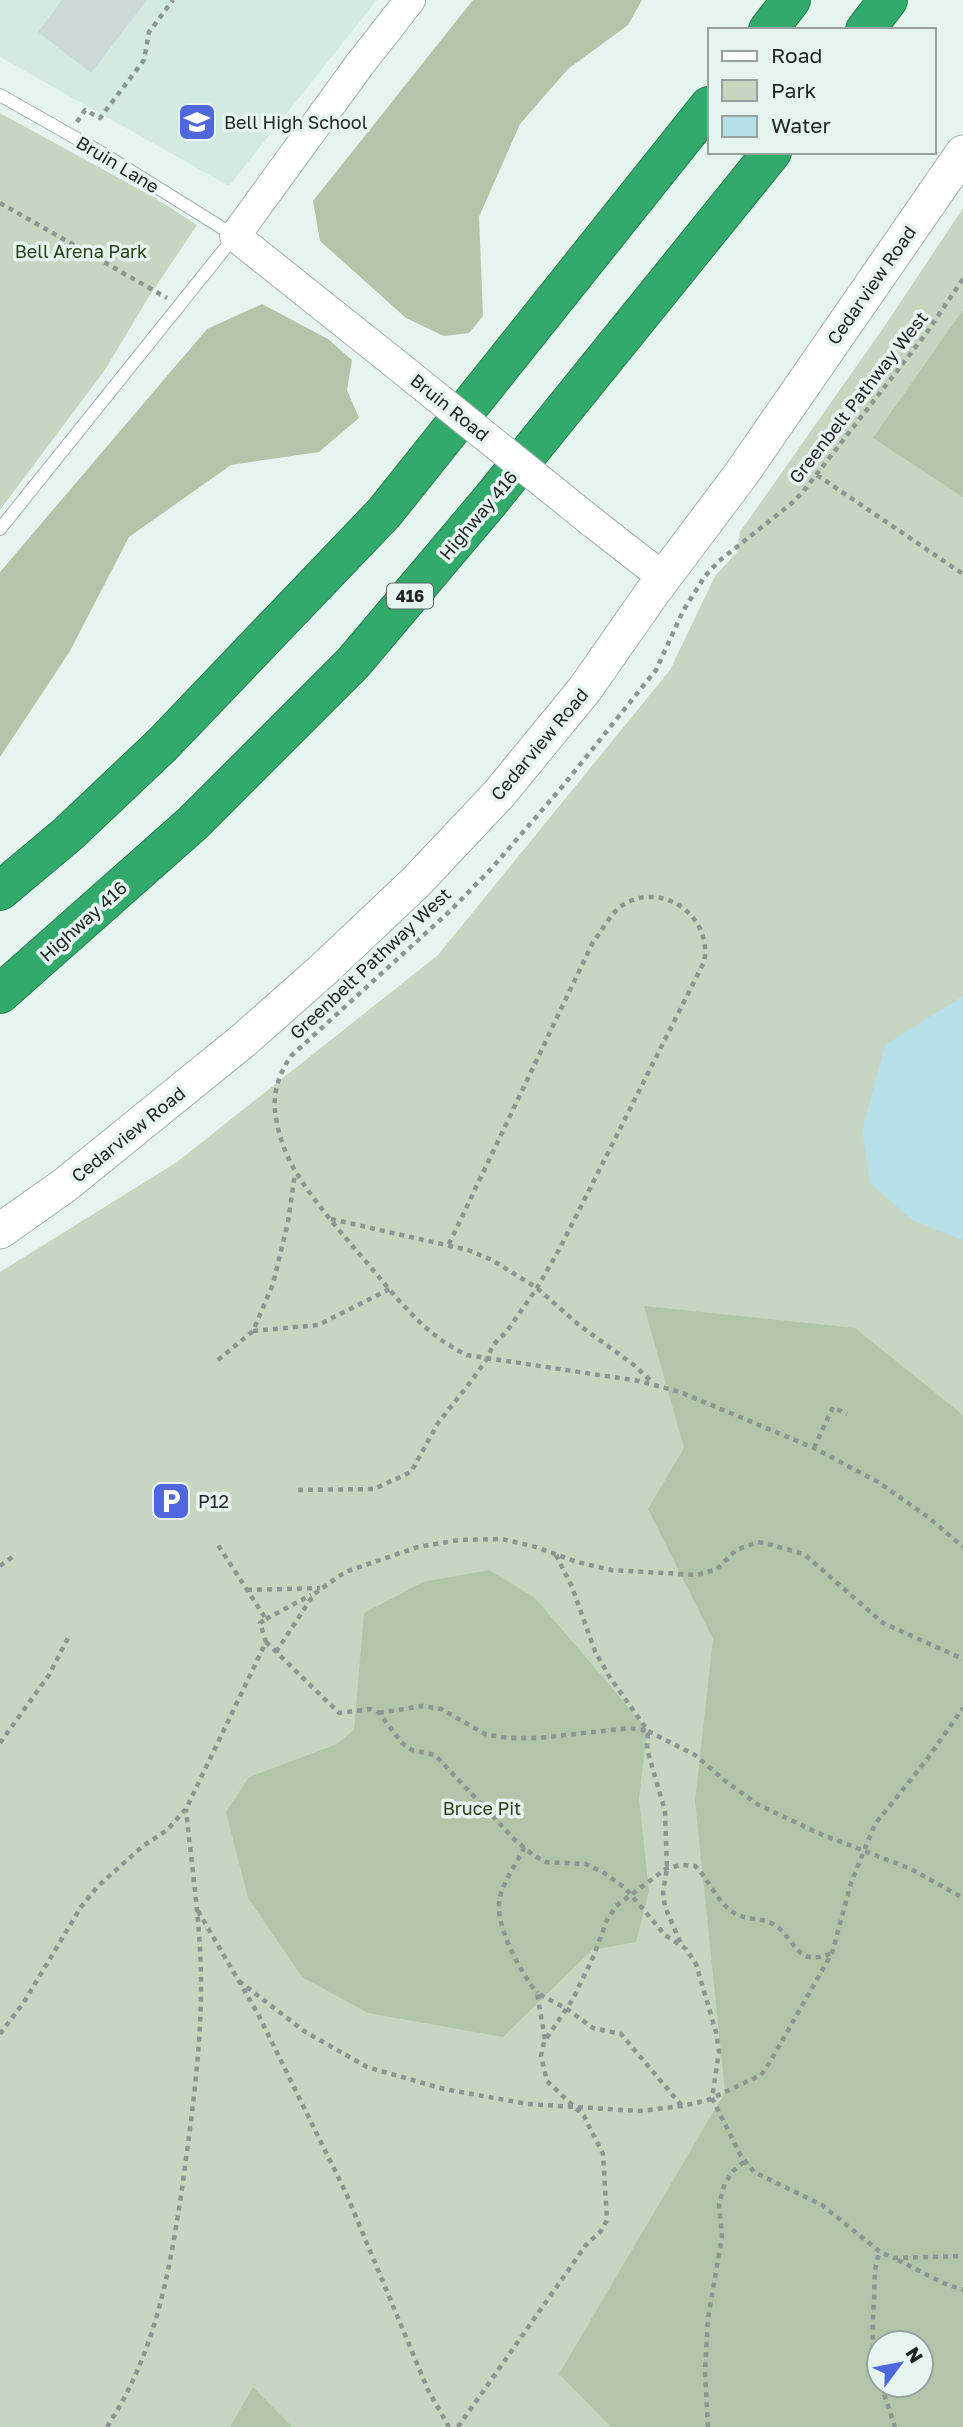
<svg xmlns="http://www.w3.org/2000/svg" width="963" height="2427" font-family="'Golos Text',sans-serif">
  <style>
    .built { fill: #d3eae3 }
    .green { fill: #c7d6c0; fill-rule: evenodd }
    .forest { fill: #b1c6a9; fill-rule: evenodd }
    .water { fill: #b5dfe9 }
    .building { fill: #cbdad9 }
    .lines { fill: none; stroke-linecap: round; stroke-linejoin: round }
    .service-casing { stroke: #a4b2ad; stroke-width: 14 }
    .tertiary-casing { stroke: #a4b2ad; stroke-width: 32 }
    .secondary-casing { stroke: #a4b2ad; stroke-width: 37 }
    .motorway-casing { stroke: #2c7c52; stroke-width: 40 }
    .path { stroke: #8c9693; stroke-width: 4.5; stroke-dasharray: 5 5; stroke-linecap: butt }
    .service { stroke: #fff; stroke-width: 12 }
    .tertiary { stroke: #fff; stroke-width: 30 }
    .secondary { stroke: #fff; stroke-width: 35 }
    .motorway { stroke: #32aa6b; stroke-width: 38 }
    .tertiary-bridge-casing { stroke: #a4b2ad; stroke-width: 32; stroke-linecap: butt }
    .tertiary-bridge { stroke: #fff; stroke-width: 30 }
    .labels { text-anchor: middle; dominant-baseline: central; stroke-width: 7; stroke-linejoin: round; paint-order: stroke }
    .shield { fill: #e6f4f0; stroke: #5c6461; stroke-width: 2 }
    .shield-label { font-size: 16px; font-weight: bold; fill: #212624 }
    .poi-label { font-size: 18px; fill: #212624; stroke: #e6f4f0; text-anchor: start }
    .street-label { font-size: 18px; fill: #212624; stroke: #e6f4f0 }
    .park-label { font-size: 18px; fill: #264217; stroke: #e6f4f0 }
  </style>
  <rect width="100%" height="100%" fill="#e6f4f0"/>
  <path class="built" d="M0,0H377L229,186L0,57Z"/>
  <path class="green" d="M0,113L157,199L197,225L148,298L105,370L0,510Z
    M963,208V2427H0V1272L177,1162L438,955L670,670L715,576L737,552L740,532L886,324ZM879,2343H921V2385H879Z"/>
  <path class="forest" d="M473,0H642L628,25L568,69L520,124L479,217L483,316L469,333L444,336L406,318L320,241L313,201Z
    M262,304L328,339L352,360L347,390L359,418L319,452L231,465L129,537L70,651L0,757V572L207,329Z
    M963,310V497L873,438Z
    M644,1306L855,1328L963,1415V2427H611L559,2374L725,2092L695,1801L713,1639L648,1509L684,1448ZM879,2343H921V2385H879Z
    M489,1570L535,1598L647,1729L639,1799L649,1891L636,1942L592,1950L503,2037L368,2013L302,1977L248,1898L226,1812L249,1777L337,1744L354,1730L364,1613L423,1582Z
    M253,2387L292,2427H230Z"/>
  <path class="water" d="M963,996V1240L912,1220L870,1183L862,1131L885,1045Z"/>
  <path class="building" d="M62,0H147L91,73L38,32Z"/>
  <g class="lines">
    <defs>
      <path id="service" d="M0,95L102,153L235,236L0,529"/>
      <path id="tertiary" d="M392,361L235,236L360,64L410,0
        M592,522L664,578"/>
      <path id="secondary" d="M0,1231L65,1185L245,1039L324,969L416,882L499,794L585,689L652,593L742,473L963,153"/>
      <path id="motorway" d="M768,30L791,0
        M865,30L888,0
        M0,891L68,834L163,744L384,513L709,106
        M0,994L193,823L353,663L489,502L772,152"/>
    </defs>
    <use href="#service" class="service-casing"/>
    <use href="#tertiary" class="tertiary-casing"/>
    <use href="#secondary" class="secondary-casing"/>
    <use href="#motorway" class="motorway-casing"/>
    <path class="path" d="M77,122L85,110L100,118L144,60L149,32L173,0
      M0,203L167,298
      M963,279L925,335L802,493L792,503L719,561L705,576L683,611L656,670L562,787L492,868L450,911L291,1056C280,1072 273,1091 275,1111C277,1131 285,1155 296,1172C315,1203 339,1230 362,1257C394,1294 422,1334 467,1355L639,1381L680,1392L814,1448L878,1482L928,1517L963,1547
      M817,475L963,574
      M331,1219L468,1250L492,1260L537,1288L579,1325L634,1365L653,1383
      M253,1331L318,1325L390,1289
      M218,1360L253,1331L273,1284L288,1222L295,1173
      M814,1448L833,1407L847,1414
      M298,1490L374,1489L411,1472L438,1423L469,1384L487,1359L493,1345L507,1331L537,1288L560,1248L704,962C713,920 668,883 628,902C611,910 604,929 593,942L448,1246
      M556,1555L572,1587L595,1651L609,1676L648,1731L695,1755L724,1780L757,1804L818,1833L911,1869L963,1898
      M0,1566L15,1555
      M247,1590L320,1588
      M266,1619L311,1595
      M266,1642L339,1713L370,1709L379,1713L402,1743L412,1750L435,1755L515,1840L533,1855L546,1862L586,1864L604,1873L625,1888L665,1935L686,1949L696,1964L716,2032L719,2052L712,2098L741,2156L754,2172L822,2205L880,2252L894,2258L963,2256
      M276,1652L314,1594L345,1572L418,1547L459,1540L502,1539L536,1547L577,1562L611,1570L697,1575L717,1569L736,1550L758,1542L772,1545L804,1554L883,1623L963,1659
      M379,1713L423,1706L441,1709L485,1734L507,1738H539L630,1728L648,1731L647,1749L665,1811L667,1868L663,1892L665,1907L682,1946
      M0,1743L49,1675L68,1638
      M524,1847C517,1864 504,1880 500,1897C493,1923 521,1973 537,1993
      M198,1911L258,2014L346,2193L428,2390L449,2427
      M239,1981L304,2031L367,2067L444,2089L528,2104L639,2111L682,2106L708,2100L761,2075L770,2062L832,1953L851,1883L875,1824L925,1762L963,1708
      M0,2034L24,2002L81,1907L98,1886L143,1846L167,1830L186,1809L266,1642L260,1623L266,1619L216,1542
      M545,2039L537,1993L567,2009L593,2028L621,2034L682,2106
      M898,2260L943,2283L963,2290
      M879,2379C871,2353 872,2328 874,2301C875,2284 873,2268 880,2252
      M881,2385L895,2427
      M107,2427C154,2355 168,2280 181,2196C190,2129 200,2062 201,1994C202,1932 192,1870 186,1809
      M458,2427L586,2245L601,2231L607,2220L603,2154L584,2116L547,2081L541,2056L544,2042L573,1999L594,1955L607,1920L616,1906L667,1868L682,1865L695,1866C710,1880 718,1906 738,1915C750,1920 764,1918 775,1925C797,1941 796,1968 832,1953
      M708,2427L705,2372L708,2318L722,2237L719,2204L725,2183L733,2171L745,2161"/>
    <use href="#service" class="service"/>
    <use href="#tertiary" class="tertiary"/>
    <use href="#secondary" class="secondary"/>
    <use href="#motorway" class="motorway"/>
    <defs>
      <path id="tertiary-bridge" d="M392,361L592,522"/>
    </defs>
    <use href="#tertiary-bridge" class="tertiary-bridge-casing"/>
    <use href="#tertiary-bridge" class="tertiary-bridge"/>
  </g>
  <defs>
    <symbol id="school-square" viewBox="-11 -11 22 22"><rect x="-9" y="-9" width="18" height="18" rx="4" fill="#5068dd" stroke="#e6f4f0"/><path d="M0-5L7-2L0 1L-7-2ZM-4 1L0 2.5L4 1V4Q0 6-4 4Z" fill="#fff"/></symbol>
    <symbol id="parking-square" viewBox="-11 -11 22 22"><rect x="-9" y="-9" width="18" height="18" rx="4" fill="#5068dd" stroke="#e6f4f0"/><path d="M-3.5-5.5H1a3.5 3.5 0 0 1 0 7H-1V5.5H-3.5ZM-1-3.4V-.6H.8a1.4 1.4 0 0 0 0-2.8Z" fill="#fff"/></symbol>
  </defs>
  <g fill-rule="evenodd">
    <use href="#school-square" x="175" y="100" width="44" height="44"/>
    <use href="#parking-square" x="149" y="1479" width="44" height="44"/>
  </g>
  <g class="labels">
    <rect class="shield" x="387" y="583.5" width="46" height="25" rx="5"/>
    <g class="shield-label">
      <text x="410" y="596">416</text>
    </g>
    <g class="poi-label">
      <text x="224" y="122">Bell High School</text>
      <text x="198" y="1501">P12</text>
    </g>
    <g class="street-label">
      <text transform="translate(118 164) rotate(31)">Bruin Lane</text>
      <text transform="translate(871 285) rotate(-55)">Cedarview Road</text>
      <text transform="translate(858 397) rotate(-52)">Greenbelt Pathway West</text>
      <text transform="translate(450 407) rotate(39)">Bruin Road</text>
      <text transform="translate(478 515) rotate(-50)">Highway 416</text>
      <text transform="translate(539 744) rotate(-50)">Cedarview Road</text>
      <text transform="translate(83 921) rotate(-42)">Highway 416</text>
      <text transform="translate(370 963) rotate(-43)">Greenbelt Pathway West</text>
      <text transform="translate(128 1134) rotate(-39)">Cedarview Road</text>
    </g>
    <g class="park-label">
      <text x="81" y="251">Bell Arena Park</text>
      <text x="482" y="1808">Bruce Pit</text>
    </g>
  </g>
  <rect x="708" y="28" width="228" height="126" fill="#e6f4f0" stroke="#97a29e" stroke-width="2"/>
  <rect x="722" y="51" width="35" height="10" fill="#ffffff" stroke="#97a29e" stroke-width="2"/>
  <text x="771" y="63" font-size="21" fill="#212624">Road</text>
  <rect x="722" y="80" width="35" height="21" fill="#c7d6c0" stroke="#97a29e" stroke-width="2"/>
  <text x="771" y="98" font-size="21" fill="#212624">Park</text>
  <rect x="722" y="116" width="35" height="21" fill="#b5dfe9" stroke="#97a29e" stroke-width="2"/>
  <text x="771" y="133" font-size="21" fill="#212624">Water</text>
  <g transform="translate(900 2364) rotate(58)"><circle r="33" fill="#e6f4f0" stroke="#97a29e" stroke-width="2"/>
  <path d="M0-5L12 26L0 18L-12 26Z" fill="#5068dd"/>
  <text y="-10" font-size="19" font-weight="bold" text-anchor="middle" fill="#212624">N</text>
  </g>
</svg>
